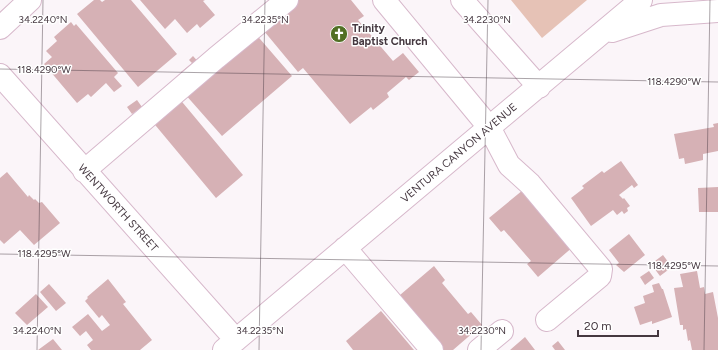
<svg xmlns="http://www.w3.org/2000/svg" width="718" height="350" font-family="Figtree,sans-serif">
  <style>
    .green { fill: #e6c2b6 }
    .building { fill: #d6b1b5 }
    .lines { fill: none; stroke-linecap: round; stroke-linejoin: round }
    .minor-casing { stroke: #d7b8cb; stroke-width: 24 }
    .minor { stroke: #fff; stroke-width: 22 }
    .ticks { fill: none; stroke: #453840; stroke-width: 1; stroke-opacity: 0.45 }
    .labels { text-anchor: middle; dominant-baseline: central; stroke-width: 3; stroke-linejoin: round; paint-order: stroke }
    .poi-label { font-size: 11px; font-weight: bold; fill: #453840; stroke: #fff; text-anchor: start }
    .street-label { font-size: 11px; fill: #453840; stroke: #fff }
    .ticks-label { font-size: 10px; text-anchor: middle; fill: #453840; stroke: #fff; stroke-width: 3; stroke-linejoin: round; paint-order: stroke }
  </style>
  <rect width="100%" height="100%" fill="#fbf5f9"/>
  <path class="green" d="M511,0H587L542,38Z"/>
  <path class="building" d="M94,0H100L102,2L105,0H131L177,54L138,87L77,14Z
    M140,0H205L203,1L215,15L200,28L197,24L187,33L175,19L165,29Z
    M296,0H351L364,16L358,20L393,61L403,53L419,72L409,80L406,77L387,93L389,97L373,110L371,107L350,124L303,68L298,72L264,31Z
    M71,22L74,26L76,24L118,73L114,77L122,86L114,92L106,83L91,97L88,94L77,103L44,64L52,57L46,51L57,41L54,37Z
    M254,32L292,76L222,136L184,93Z
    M193,56L201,65L185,78L181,72L192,63L189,60Z
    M178,97L243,175L216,198L151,120Z
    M137,100L142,107L132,114L127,107Z
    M718,123V151L703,154V160L685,164L684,158L679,159L674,134L714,127L713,124Z
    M621,161L638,185L634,188L632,185L619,195L623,199L624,198L630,206L627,208L628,211L624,214L622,211L617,215L613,210L591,226L571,198L584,188L582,186L602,171L604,173Z
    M7,172L28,197L29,195L34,200L35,199L39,203L42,202L60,223L34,245L20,230L4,244L0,240V178Z
    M718,187V212H699L698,188Z
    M523,190L574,246L538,277L527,264L531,261L504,230L501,232L489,218Z
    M629,234L645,255L624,272L616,265L619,263L609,250Z
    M663,255L672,267L660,276L651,264Z
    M434,266L445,280L442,283L468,314L471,312L482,325L453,350H443L440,343L400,295Z
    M649,271L654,278L645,285L640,277Z
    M697,271L700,288L704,287L705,294L713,292L718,318V350H692L690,340L688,341L686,329L683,330V325H680L674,288L683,287L680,274Z
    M108,279L126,302L123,304L152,340L140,350H91L87,345L93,340L86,331L80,336L72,327L88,314L102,331L110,325L102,315L99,318L85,301L88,298L87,297Z
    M659,283L662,289H663L672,317L652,324V321L640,325L634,307L645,303L643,296L654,292L652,285Z
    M49,284L66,303L56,311L40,292Z
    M36,294L48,307L27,325L15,313Z
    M381,311L414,350H353L346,341Z
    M525,337L535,350H510Z
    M53,339L62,350H38Z
    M558,341L565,350H555L552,346Z"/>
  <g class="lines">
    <defs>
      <path id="minor" d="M384,0L489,127L509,165L530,184L601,269L600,276L547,320
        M462,0L539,87
        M0,28L30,0
        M612,31L661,15L718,11
        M0,75L236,340
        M84,171L216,58L287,0
        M345,248L432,350
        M224,350L641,0
        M479,350L502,331"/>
    </defs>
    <use href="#minor" class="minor-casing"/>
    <use href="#minor" class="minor"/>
  </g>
  <path class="ticks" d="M0,69L718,82M0,254L718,266M37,350L43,0M259,350L265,0M481,350L488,0M704,350L710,0"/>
  <defs>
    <symbol id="church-disc" viewBox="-11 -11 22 22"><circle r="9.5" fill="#516f24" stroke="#fff"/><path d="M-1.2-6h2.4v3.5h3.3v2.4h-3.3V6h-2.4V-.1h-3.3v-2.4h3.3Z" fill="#fff"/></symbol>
  </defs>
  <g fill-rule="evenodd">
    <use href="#church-disc" x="329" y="24" width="20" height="20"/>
  </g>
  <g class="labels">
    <g class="poi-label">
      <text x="352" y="28">Trinity<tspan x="352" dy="13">Baptist Church</tspan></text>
    </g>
    <g class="street-label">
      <text transform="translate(459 153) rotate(-40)">VENTURA CANYON AVENUE</text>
      <text transform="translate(118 208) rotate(48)">WENTWORTH STREET</text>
    </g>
  </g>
  <g class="ticks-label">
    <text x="43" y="23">34.2240°N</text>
    <text x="265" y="23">34.2235°N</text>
    <text x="487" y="23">34.2230°N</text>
    <text x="44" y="73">118.4290°W</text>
    <text x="674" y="85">118.4290°W</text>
    <text x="44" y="257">118.4295°W</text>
    <text x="674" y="269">118.4295°W</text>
    <text x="37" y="334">34.2240°N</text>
    <text x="260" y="334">34.2235°N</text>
    <text x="482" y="334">34.2230°N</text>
  </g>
  <path d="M578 330v6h80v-6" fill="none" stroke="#453840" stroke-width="2"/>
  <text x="584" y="330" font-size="12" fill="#453840" stroke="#ffffff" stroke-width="3" paint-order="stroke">20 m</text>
</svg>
